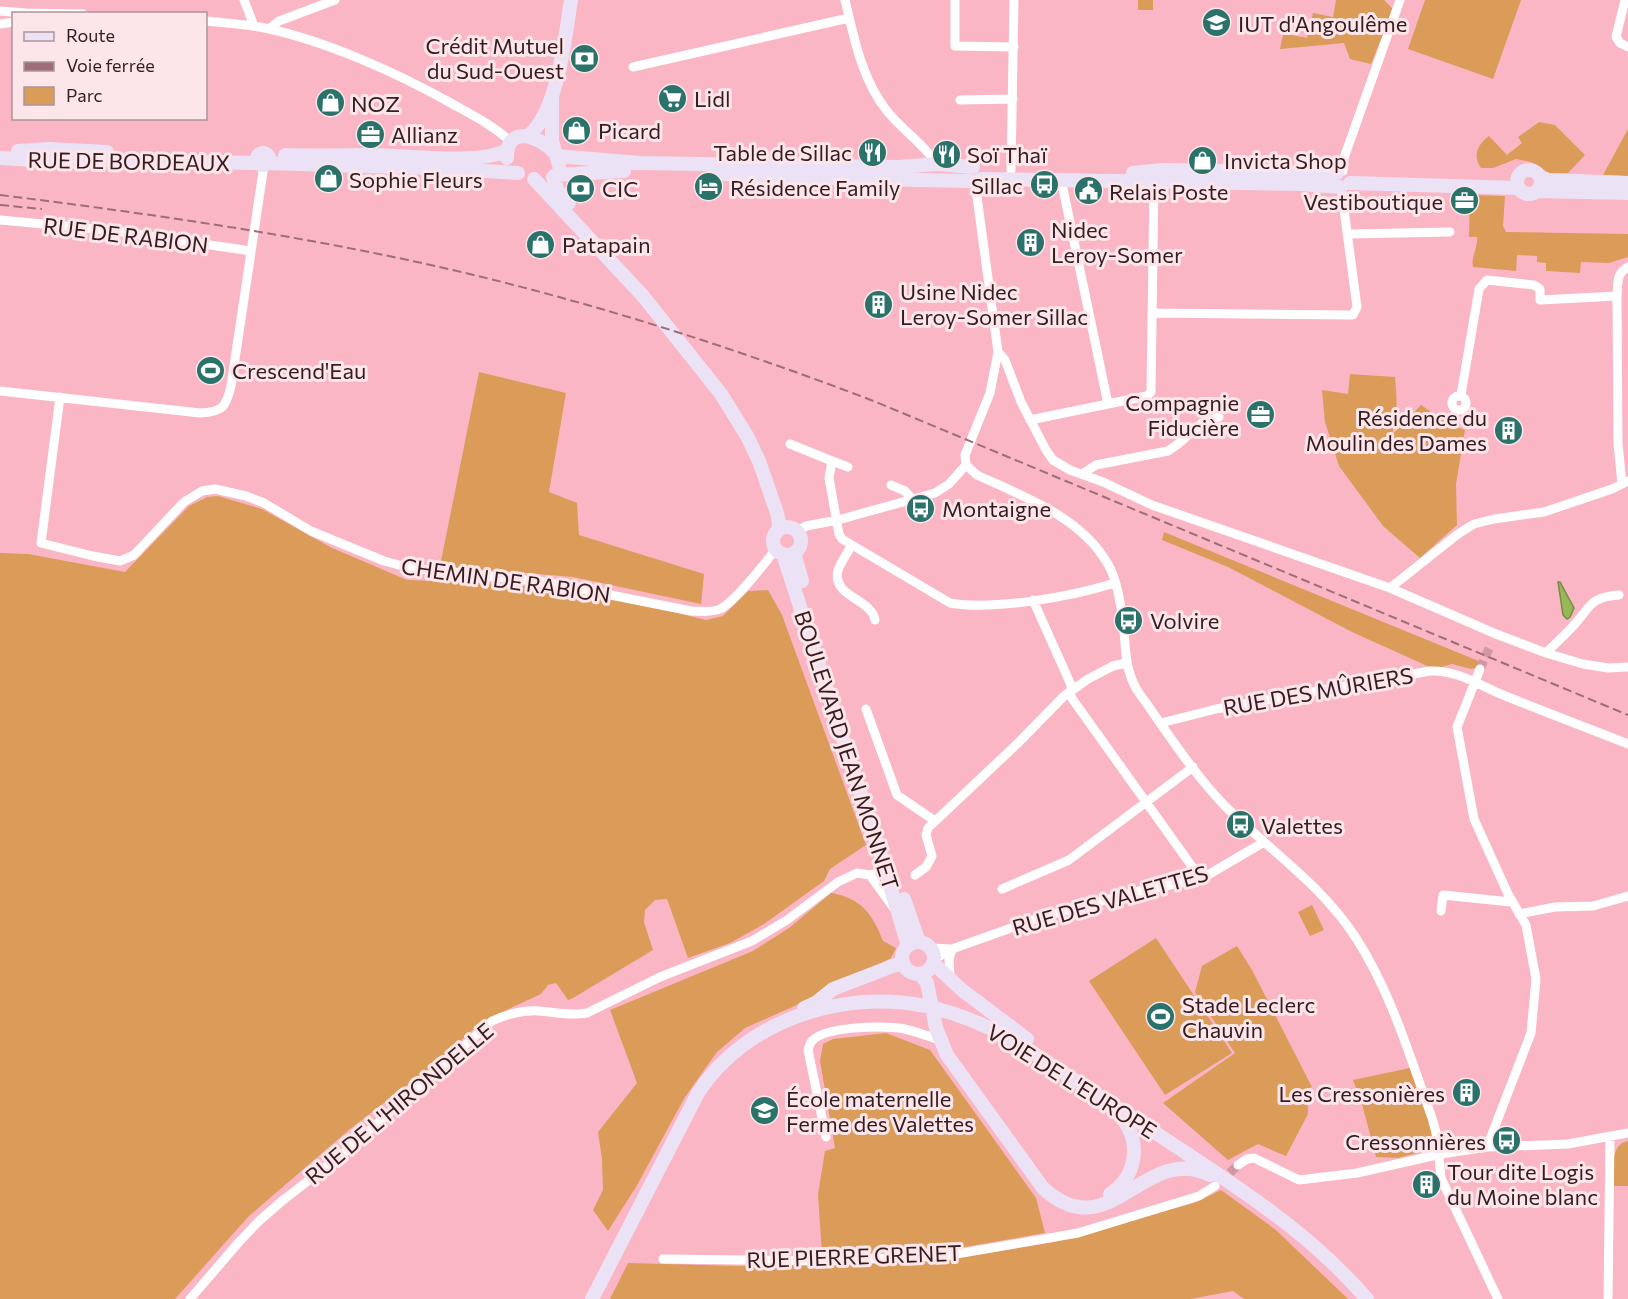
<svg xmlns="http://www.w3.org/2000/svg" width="1628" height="1299" font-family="Commissioner,sans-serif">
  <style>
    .green { fill: #db9b59 }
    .water { fill: #96b857; stroke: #798947; stroke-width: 1.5 }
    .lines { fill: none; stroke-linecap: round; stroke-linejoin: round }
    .minor-tunnel { stroke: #d297a3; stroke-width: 9; stroke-dasharray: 9 4.5; stroke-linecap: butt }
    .minor { stroke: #fff; stroke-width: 9 }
    .secondary { stroke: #ece2f6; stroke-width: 14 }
    .rail { stroke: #9e6e78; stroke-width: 2; stroke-dasharray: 9 4.5; stroke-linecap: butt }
    .labels { text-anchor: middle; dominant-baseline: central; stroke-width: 6; stroke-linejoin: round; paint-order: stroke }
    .poi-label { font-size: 22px; fill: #341c21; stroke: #fce6ea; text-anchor: start }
    .street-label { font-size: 22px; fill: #341c21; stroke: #fce6ea }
  </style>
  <rect width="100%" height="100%" fill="#fab6c4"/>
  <path class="green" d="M1138,0H1153V10H1138Z
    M1336,0H1384L1393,9L1371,64L1350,59L1344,43L1280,49L1287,16H1289L1286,34L1307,38L1313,13L1333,17Z
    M1425,0H1521L1493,79L1408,49Z
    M1539,122L1555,125L1585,155L1568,173L1551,174L1531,162L1516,159L1493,168H1481C1472,155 1478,144 1489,136L1507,155L1522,143L1518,137Z
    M1628,129V176L1603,175Z
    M1470,195L1505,196L1503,226L1506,232L1628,234V257L1609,263L1581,262L1580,273L1546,271V263L1537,262V256L1517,255L1516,271L1473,267C1471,256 1478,248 1477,237H1469Z
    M479,372L566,393L549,492L577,503L579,535L704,574L701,604L573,577L440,566Z
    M1350,374L1395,377C1397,399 1398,413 1392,435L1421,405L1449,424L1465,430L1456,484L1457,525L1420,558L1383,526L1339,466L1325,422L1322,390L1348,394Z
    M218,496L262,509L330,547L407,580L504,584L583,593L646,605L706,620L723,616L748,591L768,590L782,615L866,845L830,869L824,881L764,924L730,943L688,958L667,899L655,900L645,910L644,922L653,950L573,998L568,1000L556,983L548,985L541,994L483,1021L431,1067L350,1129L248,1217L175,1299H0V553L28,554L125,572L189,506L207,497Z
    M1164,532L1481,662L1478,667L1471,669L1452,664L1434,669L1352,632L1228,567L1162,540Z
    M831,893C861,898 872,913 883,941L896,948L891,958L815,997L745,1028L717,1052L685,1097L636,1187L608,1231L593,1210L603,1190L602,1159L598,1132L637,1083L610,1010L753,951L789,928Z
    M1312,905L1324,930L1310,936L1298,912Z
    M1156,938L1232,1053L1165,1095L1089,981Z
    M1237,946L1252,970L1312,1087L1307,1089L1308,1114L1286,1156L1258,1144L1228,1160L1163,1103L1235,1053L1195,992L1202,966Z
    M886,1033L930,1050L1036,1198L1045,1233L948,1250L822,1254L818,1194L825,1151L835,1148L820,1061L823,1044L833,1039Z
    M1410,1068L1431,1127L1432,1149L1398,1158L1376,1157L1362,1104L1353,1080Z
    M1628,1141V1186H1614C1614,1170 1609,1145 1628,1141Z
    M1221,1190L1276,1230L1348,1299H1244L1233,1291L1190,1299H610L628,1263L738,1266L943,1260L1055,1242L1194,1203Z"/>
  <path class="water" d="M1558,582H1560L1574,608L1570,617L1567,619L1563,615Z"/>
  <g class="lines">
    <path class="minor-tunnel" d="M1480,669L1491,644
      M1220,1182L1238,1165"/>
    <path class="minor" d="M244,0L254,26
      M845,0C854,38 862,80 887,111C902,130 924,144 937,164
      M955,0V46L1014,47
      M1625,0L1616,37L1620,43L1628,47
      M0,11L26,13L83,14
      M206,21C225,23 246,24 265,28C326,41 395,72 449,102C470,114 493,125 511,142
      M0,24L14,22
      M269,29L279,21L335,0
      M633,67L849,18
      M960,100L1013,99
      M1011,170L1014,0
      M1343,171L1344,158L1400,0
      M1061,179L1108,404
      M0,220L116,231L251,251
      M1349,234L1450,232
      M1153,313L1353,315L1357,307L1341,187
      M998,352L1005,360L1021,402L1046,450L1053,460L1070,470L1103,482L1152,505L1390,588L1496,634L1546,653L1583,664L1608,668L1628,667
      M0,391L200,413C223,412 226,407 231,386L264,165
      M1461,395L1479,289L1487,280L1534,285L1540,289V300L1617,296
      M1452 403a7 7 0 1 1 14 0a7 7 0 1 1-14 0Z
      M60,397L41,543L93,556L120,561L134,555L184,502L202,491L215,489L246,496L264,503L311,531L384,561L410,568L545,582L691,611C701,611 711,613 720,609C736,601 764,564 776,549
      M1030,420L1147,396L1151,392L1154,181
      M790,444L832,461L829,478L839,534L842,539L950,603C994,611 1073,596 1115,583
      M832,461L848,467
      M966,465L977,475C1022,496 1079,516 1106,561C1116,576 1119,596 1122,614C1127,642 1122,664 1137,690C1165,729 1192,772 1225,806C1269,850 1321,884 1356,938C1391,992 1410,1057 1432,1118L1437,1136L1441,1178L1498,1299
      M966,465L965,455L990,393L998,352L975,182
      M1082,474L1096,465L1168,451L1178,444L1202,423L1219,417
      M1622,484L1618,443L1617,296C1618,284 1616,273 1628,267
      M891,485L905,491L913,500
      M797,531L806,526L838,520L935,493L949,484L966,465
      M852,545C847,553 841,562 838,570C831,597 871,598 875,620
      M1390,588L1458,534L1474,524L1494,519L1544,512L1612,489L1628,481
      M1033,600L1071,685V697L1201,879
      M1546,653C1555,644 1565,635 1574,625C1591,606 1590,597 1619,595
      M1480,669L1457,727L1474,819L1508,894L1526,925L1536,979L1531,1033L1487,1147
      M866,709L897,795L935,821
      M1161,723L1216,709L1430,671C1457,670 1479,685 1503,695C1545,712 1587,728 1628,744
      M870,875L893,907
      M915,875L926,867L932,856L926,835L928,828L1018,743L1064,696L1088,679L1113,666L1126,663
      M1002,889L1069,860L1193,767
      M1441,911L1443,895L1511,902
      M1519,914L1555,907L1593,906L1628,896
      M930,948L952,949
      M934,959L955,948L1039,918L1139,891L1201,879L1264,842
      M950,978L949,960L952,949
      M826,1137L808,1050C809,1047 810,1043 812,1041C825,1026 881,1026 899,1028C913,1030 927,1036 940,1040L943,1039
      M1238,1165L1247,1159L1254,1158L1299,1180L1357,1173L1441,1154L1487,1147L1568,1144L1628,1133
      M663,1259L820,1261L945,1256L1078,1233L1199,1196L1215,1186
      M190,1299L239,1242L259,1221L282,1201L345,1152L492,1021C507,1014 521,1010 539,1011C555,1012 570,1016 587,1013L660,977L752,941L787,920L838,882L857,873L870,875L877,873L884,865
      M1608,1299L1610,1137"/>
    <path class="secondary" d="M552,96V141L559,165
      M528,136C558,112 565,37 571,0
      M18,151L49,149L107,152
      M257 159a6 6 0 1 1 12 0a6 6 0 1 1-12 0Z
      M285,155C316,156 347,155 378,155C409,156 481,165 507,150
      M557,156L639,163L899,167L937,164L973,167
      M0,158L65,162L94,160L259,163
      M507,158C506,125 538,135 554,152
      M267,163L430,168L518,173
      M1517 182a12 12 0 1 1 24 0a12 12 0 1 1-24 0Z
      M712,173L764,177L971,181
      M1133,173L1163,170L1337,173
      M555,175L624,171
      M553,177L558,191L569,203
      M1540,177L1548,180L1628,183
      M534,179L643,296L721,394L747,436L759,461L777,513L779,522L778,531
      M980,179L1300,184L1341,187
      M1350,183L1519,188
      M1537,191L1628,193
      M773 541a14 14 0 1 1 28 0a14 14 0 1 1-28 0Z
      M794,553L802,581
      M783,554L884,865L908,946
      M904,899L919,942
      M902 958a16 16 0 1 1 32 0a16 16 0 1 1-32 0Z
      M933,963L962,990L1027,1039
      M920,974L927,983L936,1028L947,1055L1043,1188C1110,1250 1144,1142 1210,1175
      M804,1008L817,1002L833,989L903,962
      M1110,1194C1139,1175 1142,1137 1117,1113
      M592,1299L698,1093C744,1021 842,989 925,1006C955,1012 983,1024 1010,1038C1064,1073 1117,1108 1171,1143C1242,1190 1311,1234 1367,1299"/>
    <path class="rail" d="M0,195C160,215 321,238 478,276C613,309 746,352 876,402L1628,715
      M0,205L42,209"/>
  </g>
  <defs>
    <symbol id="university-disc" viewBox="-11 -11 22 22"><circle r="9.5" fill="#2a726a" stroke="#fce6ea"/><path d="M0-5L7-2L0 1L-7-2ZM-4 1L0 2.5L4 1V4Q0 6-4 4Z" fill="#fff"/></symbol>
    <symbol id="bank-disc" viewBox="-11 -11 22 22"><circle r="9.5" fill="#2a726a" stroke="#fce6ea"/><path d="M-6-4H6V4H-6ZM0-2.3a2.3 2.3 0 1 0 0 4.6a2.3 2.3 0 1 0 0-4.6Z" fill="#fff"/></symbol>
    <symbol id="supermarket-disc" viewBox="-11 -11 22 22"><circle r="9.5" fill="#2a726a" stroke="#fce6ea"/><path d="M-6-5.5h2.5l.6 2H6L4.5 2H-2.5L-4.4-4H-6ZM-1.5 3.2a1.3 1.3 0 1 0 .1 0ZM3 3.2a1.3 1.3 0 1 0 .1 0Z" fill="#fff"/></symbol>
    <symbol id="shop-disc" viewBox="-11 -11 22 22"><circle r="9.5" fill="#2a726a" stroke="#fce6ea"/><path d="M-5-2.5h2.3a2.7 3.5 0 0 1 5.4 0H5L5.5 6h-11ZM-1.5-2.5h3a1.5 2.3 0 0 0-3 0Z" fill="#fff"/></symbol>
    <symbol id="office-disc" viewBox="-11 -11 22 22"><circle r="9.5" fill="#2a726a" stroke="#fce6ea"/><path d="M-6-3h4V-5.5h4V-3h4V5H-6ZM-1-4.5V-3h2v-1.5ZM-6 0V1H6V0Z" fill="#fff"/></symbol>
    <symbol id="restaurant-disc" viewBox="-11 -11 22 22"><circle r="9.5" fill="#2a726a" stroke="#fce6ea"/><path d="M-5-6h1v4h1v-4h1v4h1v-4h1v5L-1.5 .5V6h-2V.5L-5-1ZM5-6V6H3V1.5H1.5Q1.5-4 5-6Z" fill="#fff"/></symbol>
    <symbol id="bus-disc" viewBox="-11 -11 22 22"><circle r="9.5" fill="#2a726a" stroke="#fce6ea"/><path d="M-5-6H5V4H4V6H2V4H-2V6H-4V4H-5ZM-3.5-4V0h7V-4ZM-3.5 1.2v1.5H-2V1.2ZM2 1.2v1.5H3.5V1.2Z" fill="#fff"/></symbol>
    <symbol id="hotel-disc" viewBox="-11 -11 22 22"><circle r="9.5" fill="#2a726a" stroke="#fce6ea"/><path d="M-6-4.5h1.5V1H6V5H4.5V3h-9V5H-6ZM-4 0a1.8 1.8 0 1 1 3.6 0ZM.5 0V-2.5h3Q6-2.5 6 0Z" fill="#fff"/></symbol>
    <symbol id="civic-disc" viewBox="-11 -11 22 22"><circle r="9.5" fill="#2a726a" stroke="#fce6ea"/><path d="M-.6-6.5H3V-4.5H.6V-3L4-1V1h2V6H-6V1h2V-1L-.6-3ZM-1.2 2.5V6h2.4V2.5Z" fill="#fff"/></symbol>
    <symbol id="building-disc" viewBox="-11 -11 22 22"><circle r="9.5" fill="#2a726a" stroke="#fce6ea"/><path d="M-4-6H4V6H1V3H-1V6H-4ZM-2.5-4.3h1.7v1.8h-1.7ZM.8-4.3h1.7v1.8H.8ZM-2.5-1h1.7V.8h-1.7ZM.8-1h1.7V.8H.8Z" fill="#fff"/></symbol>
    <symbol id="stadium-disc" viewBox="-11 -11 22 22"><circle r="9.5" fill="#2a726a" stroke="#fce6ea"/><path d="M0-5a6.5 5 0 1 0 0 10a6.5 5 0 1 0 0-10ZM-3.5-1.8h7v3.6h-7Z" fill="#fff"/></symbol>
    <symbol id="school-disc" viewBox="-11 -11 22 22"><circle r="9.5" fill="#2a726a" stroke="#fce6ea"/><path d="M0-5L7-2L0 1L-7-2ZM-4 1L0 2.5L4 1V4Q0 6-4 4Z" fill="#fff"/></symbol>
  </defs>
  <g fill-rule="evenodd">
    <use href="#university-disc" x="1200" y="6" width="33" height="33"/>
    <use href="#bank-disc" x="568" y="42" width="33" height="33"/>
    <use href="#supermarket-disc" x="656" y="82" width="33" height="33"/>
    <use href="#shop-disc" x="314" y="86" width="33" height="33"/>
    <use href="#shop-disc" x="560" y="114" width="33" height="33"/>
    <use href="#office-disc" x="354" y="118" width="33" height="33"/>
    <use href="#restaurant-disc" x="856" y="136" width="33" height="33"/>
    <use href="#restaurant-disc" x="930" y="138" width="33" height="33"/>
    <use href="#shop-disc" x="1186" y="144" width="33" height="33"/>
    <use href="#shop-disc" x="312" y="162" width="33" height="33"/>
    <use href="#bus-disc" x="1028" y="168" width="33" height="33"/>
    <use href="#hotel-disc" x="692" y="170" width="33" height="33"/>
    <use href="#bank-disc" x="564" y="172" width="33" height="33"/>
    <use href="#civic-disc" x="1072" y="174" width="33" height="33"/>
    <use href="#office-disc" x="1448" y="184" width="33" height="33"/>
    <use href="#building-disc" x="1014" y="226" width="33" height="33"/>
    <use href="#shop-disc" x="524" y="228" width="33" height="33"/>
    <use href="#building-disc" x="862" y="288" width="33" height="33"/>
    <use href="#stadium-disc" x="194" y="354" width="33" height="33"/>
    <use href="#office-disc" x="1244" y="398" width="33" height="33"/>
    <use href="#building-disc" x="1492" y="414" width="33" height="33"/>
    <use href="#bus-disc" x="904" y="492" width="33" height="33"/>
    <use href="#bus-disc" x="1112" y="604" width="33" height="33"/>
    <use href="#bus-disc" x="1224" y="808" width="33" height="33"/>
    <use href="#stadium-disc" x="1144" y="1000" width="33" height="33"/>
    <use href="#building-disc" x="1450" y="1076" width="33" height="33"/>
    <use href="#school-disc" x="748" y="1094" width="33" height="33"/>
    <use href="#bus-disc" x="1490" y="1124" width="33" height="33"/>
    <use href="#building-disc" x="1410" y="1168" width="33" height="33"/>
  </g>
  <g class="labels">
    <g class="poi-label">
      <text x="1238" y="23">IUT d'Angoulême</text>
      <text x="564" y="45" text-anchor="end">Crédit Mutuel<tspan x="564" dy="25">du Sud-Ouest</tspan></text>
      <text x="694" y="98">Lidl</text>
      <text x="351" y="103">NOZ</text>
      <text x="598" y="130">Picard</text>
      <text x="391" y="134">Allianz</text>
      <text x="852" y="152" text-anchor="end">Table de Sillac</text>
      <text x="967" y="154">Soï Thaï</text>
      <text x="1224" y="160">Invicta Shop</text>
      <text x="349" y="179">Sophie Fleurs</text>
      <text x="1023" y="185" text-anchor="end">Sillac</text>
      <text x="730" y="187">Résidence Family</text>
      <text x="602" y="188">CIC</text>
      <text x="1109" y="191">Relais Poste</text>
      <text x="1443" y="201" text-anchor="end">Vestiboutique</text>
      <text x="1051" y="229">Nidec<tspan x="1051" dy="25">Leroy-Somer</tspan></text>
      <text x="562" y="244">Patapain</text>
      <text x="900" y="291">Usine Nidec<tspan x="900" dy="25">Leroy-Somer Sillac</tspan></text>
      <text x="232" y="370">Crescend'Eau</text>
      <text x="1239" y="402" text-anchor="end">Compagnie<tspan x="1239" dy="25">Fiducière</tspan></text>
      <text x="1487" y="417" text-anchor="end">Résidence du<tspan x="1487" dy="25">Moulin des Dames</tspan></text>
      <text x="942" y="508">Montaigne</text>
      <text x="1150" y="620">Volvire</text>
      <text x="1261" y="825">Valettes</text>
      <text x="1182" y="1004">Stade Leclerc<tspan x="1182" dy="25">Chauvin</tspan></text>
      <text x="1445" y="1093" text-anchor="end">Les Cressonières</text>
      <text x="786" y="1098">École maternelle<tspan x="786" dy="25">Ferme des Valettes</tspan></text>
      <text x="1486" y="1141" text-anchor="end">Cressonnières</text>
      <text x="1447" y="1171">Tour dite Logis<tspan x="1447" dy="25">du Moine blanc</tspan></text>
    </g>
    <g class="street-label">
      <text transform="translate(129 161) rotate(1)">RUE DE BORDEAUX</text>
      <text transform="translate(126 235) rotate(7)">RUE DE RABION</text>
      <text transform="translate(506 580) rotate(8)">CHEMIN DE RABION</text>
      <text transform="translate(1318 691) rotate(-10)">RUE DES MÛRIERS</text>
      <text transform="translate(847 750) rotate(72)">BOULEVARD JEAN MONNET</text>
      <text transform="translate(1110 900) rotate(-16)">RUE DES VALETTES</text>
      <text transform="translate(1072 1081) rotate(32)">VOIE DE L'EUROPE</text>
      <text transform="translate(399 1103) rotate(-40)">RUE DE L'HIRONDELLE</text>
      <text transform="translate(854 1256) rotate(-2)">RUE PIERRE GRENET</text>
    </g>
  </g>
  <rect x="12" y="12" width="195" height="108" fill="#fce6ea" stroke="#ac959a" stroke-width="1.5"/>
  <rect x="24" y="32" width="30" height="9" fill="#ece2f6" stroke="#ac959a" stroke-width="1.5"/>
  <text x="66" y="42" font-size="18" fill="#341c21">Route</text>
  <rect x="24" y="62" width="30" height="9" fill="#9e6e78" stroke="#ac959a" stroke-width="1.5"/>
  <text x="66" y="72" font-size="18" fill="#341c21">Voie ferrée</text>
  <rect x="24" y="87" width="30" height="18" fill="#db9b59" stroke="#ac959a" stroke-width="1.5"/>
  <text x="66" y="102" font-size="18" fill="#341c21">Parc</text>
</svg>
